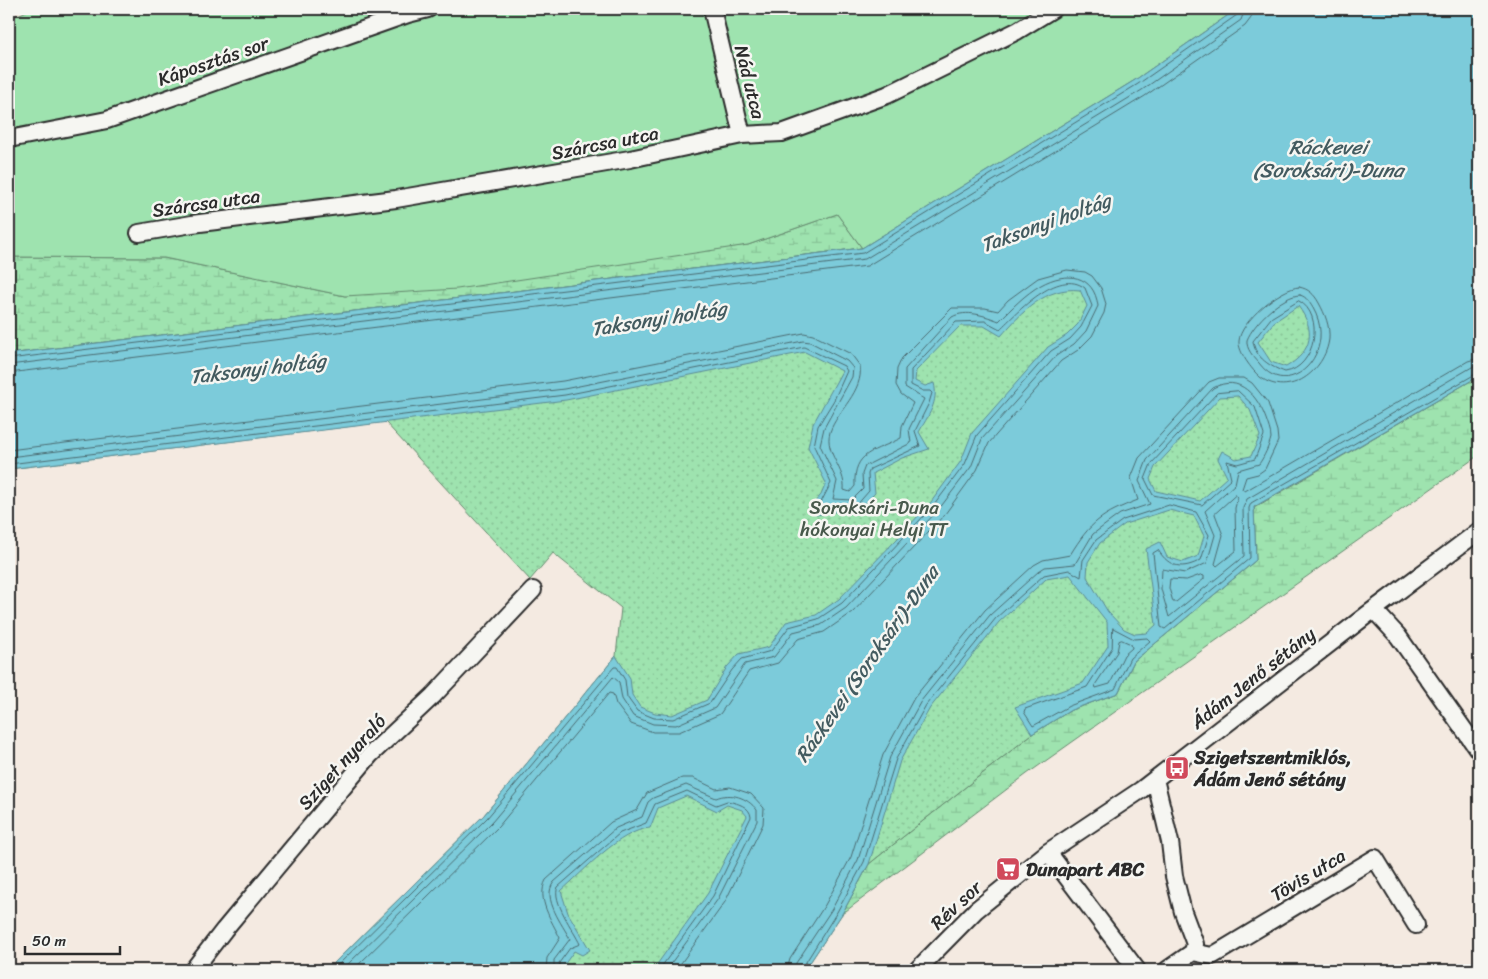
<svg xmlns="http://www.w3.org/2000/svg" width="1488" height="979" font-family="Sriracha,sans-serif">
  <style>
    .wetland { fill: url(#wetland-marsh); stroke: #64876d }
    .park { fill: url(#park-dots); stroke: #64876d }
    .garden { fill: #9ee3af; stroke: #64876d }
    .water { fill: #7ccbda; stroke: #5c8b94; fill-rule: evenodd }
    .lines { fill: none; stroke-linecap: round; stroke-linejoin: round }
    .shore { stroke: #4b6b71; stroke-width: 1 }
    .minor-casing { stroke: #2b2b2b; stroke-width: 20 }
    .minor { stroke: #f6f6f2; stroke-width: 16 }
    .labels { text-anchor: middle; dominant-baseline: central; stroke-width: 5; stroke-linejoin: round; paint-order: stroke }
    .street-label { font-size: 19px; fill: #2b2b2b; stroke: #f6f6f2 }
    .park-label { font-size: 19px; fill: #48594c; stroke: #f6f6f2 }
    .poi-label { font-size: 19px; font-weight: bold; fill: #2b2b2b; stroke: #f6f6f2; text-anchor: start }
    .water-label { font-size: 20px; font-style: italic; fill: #435b60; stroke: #f6f6f2 }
  </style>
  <defs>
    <pattern id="wetland-marsh" width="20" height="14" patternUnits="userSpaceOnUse" patternTransform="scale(1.25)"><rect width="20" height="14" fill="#9ee3af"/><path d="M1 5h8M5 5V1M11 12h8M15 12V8" fill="none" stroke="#88c397"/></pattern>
    <pattern id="park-dots" width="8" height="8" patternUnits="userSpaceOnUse" patternTransform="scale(1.25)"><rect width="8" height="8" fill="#9ee3af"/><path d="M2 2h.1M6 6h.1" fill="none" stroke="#88c397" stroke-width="1.8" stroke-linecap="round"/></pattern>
  </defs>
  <rect width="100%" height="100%" fill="#f4eae1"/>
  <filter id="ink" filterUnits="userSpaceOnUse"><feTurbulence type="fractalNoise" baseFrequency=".02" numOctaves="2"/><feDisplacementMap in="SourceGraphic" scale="10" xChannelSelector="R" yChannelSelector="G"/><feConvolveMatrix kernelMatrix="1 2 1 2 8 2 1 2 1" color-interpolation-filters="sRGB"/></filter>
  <g filter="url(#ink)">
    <path class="wetland" d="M837,214L862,248L9,354V257L164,258L345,296L748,245Z
      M1479,376V455L1027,774L842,914L869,864L1032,734L1071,710L1118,693L1134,661L1255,561L1254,508Z"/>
    <path class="park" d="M1237,9H1479V376L1254,507L1256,560L1134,661L1118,693L1071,710L1032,734L869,864L842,914L805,970H327L484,815L616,656L621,608L553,553L530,580L385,422L9,469V354L862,248L1135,80Z"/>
    <path class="garden" d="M31,9H1237L1135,80L862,248L837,214L748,245L457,289L345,296L164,258L9,257V19Z"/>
    <path class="water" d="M1237,9H1479V376L1254,507L1256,560L1134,661L1118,693L1071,710L1032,734L1015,707L1083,683L1108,646L1107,622L1070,575L1046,579L999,622L930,708L900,761L869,864L842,914L805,970H653L708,893L747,816L742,810L727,805L717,811L686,796L658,808L650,828C620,830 583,872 561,891L568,913L590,950L582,955L574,951L564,965L568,970H327L484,815L616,656L630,678L632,695L640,707L655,713L672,715L707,700L727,667L739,654L769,647L786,622L816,615L839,599L897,539L931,502L961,461L972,433L1048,347L1067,335L1078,324L1087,306L1080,290C1046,286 1022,312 1001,336L984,326H960L916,371L915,381L925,386L934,383C939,402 928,416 919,432L929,449L902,458L873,473L875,493L857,512L846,510L816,515L811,506L821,495L826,483L808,447L813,424L842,371L805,352L566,400L9,469V354L862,248L1135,80ZM1298,306C1316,330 1313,351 1286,367L1271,362L1258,342L1274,322ZM1238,396L1250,410L1260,436L1251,456L1236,459L1222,451L1218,459L1227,477L1200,501L1156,491L1150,479L1155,467L1220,397ZM1169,510L1194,516L1204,536L1198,556L1183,562L1167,557L1160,542L1146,549L1156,625L1147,633L1135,634L1124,629L1108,612L1087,577L1088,562L1100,543L1125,524Z"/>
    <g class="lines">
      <path class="shore" d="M1299,287C1309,289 1314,294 1319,303C1325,314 1330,326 1329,339C1325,371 1289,399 1260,377C1252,370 1238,352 1239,341C1240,322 1280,288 1299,287Z
        M1300,295C1307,297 1309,302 1313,308C1339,353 1288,403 1259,363C1253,356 1246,349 1247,340C1253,324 1282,295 1300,295Z
        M1299,301C1325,314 1316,368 1285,372C1271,367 1255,358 1253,341L1271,318Z
        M9,359L863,253L1138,84L1237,15L1239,9
        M9,365L865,259L1142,90L1241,20L1245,9
        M9,373L867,266L1145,96L1245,26L1251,18L1253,9
        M1238,391L1255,407L1264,435L1255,459L1237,464L1227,461L1231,479L1202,505L1153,495L1145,479L1151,464L1217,393Z
        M9,450L563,381L804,333L813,335L851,354L860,366C864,391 837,411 830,432C824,453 846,469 844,490L850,492L855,486C853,451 875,452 901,438L902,426L913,403L901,394L896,385L897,369L902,358L952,308H985L998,311L1008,300L1038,278L1067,270L1085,272L1092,276L1101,288L1106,304L1104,313L1092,336L1078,350L1061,361L989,443L977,470L945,514L853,612L824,632L798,639L778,663L749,671L720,714L679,732H653L631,724L616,704L613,694L609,693L498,827L353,970
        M9,457L564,389L803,341L810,342L847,361L853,368L852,377L824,428L820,445L837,481L833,499L852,500L863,489L862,474L865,466L911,443L909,429L924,399L905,387V369L952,317C966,309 986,316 999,321C1012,308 1025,294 1041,285C1066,271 1094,274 1098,306L1086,331L1074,344L1056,356L982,439L971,467L939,509L846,608L821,625L793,632L774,657L745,664L715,708L676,725L653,724L633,716L622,699L619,682L613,677L492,822L342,970
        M9,464L565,395L804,347L844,366L847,371L834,400L818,426L814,446L831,483L818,508L821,509L845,505L855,507L869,491L868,474L870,469L920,446L915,431L929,403L932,393L930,391H923L911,385V370L956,322L985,321L1000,329C1017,313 1058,267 1085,288L1092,306L1081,327L1070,339L1051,351L977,435L965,464L934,505L842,603L818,619L789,627L771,651L742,659L732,670L710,703L673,719L654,718L637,711L627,697L625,680L617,667H614L487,818L333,970
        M1236,495L1238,497L1235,508L1236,551L1217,566L1215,564L1223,535L1215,514Z
        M1201,575L1204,576V579L1176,602H1173L1169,588L1170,579L1186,580Z
        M1113,628L1134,639L1147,638L1150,641L1130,658L1115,689L1069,706L1033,726L1024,712L1025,709L1087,687L1112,648Z
        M1122,640L1131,644L1132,648L1124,655L1110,684L1096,688L1095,685L1117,652L1119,641Z
        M546,970L547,958L560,938C552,921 536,899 546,880L611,822L637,810L647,793L682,778H693L716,789L730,787L751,794L764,808L763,824L725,902L676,970
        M554,970V960L570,939C563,925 541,898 554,882L616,828L642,817L648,802L653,798L686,785L716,798C731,792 747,797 757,810V821L718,899L666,970
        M561,970L559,963L570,948L580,944C574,931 551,900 558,887L620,833L646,823L655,804L687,791L716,805L727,801C737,803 750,806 751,817L713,896L659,970
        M787,970L790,959L825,905L851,857L883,755L914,698L985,610L1034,565L1043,560L1070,555C1090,522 1102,514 1138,500L1131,478L1139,458L1209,382L1219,378H1244L1252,383L1268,403L1277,431L1278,441L1265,469L1258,474L1246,477L1242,489L1245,491L1468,361L1479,358
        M795,970L796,963L832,909L858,860L890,757L921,701L990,615L1039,571L1045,567L1075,564L1093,534L1120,514L1150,504L1139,481L1147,460L1213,388C1240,373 1258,397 1266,419C1268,425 1271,432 1271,438C1269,446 1264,457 1259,464L1238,470L1235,484L1205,511L1215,535L1207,563L1185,573L1162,569L1161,589L1169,617L1244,556L1243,508L1247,499L1472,367L1479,366
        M801,970L837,912L864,862L896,759L926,705L996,618L1044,575L1069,570L1081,577L1083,560L1096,540L1123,520L1169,505L1196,512L1209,535L1201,560C1182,570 1170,568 1158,550L1153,553L1161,627L1165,629L1250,558L1249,508L1251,503L1479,372"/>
      <defs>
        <path id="minor" d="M712,9L742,135
          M9,139L107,120L408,14L428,9
          M139,233L192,224L396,199L630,159L742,135L782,133L887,95L1017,31L1053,9
          M1374,610L1398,636L1479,751
          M1155,779L1170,842L1174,876L1183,912L1195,944L1193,952L1167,970
          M1048,852L1137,970
          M1193,952L1212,956L1375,858L1416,925
          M193,970L224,930L370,755L433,696L533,590
          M917,970L976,910L1048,852L1141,790L1368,614L1479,531"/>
      </defs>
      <use href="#minor" class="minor-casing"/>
      <use href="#minor" class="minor"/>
    </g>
  </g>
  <defs>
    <symbol id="bus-square" viewBox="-11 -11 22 22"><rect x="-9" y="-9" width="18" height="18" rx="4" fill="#d1495b" stroke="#f6f6f2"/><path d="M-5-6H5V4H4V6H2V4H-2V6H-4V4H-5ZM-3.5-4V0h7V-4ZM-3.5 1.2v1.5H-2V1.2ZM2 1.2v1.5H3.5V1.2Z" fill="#fff"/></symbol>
    <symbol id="supermarket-square" viewBox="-11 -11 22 22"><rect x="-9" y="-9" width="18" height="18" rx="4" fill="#d1495b" stroke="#f6f6f2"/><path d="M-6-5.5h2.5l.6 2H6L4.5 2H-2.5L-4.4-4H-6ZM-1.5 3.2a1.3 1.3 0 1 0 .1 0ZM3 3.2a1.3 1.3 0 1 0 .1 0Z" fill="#fff"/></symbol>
  </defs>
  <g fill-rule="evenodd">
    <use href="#bus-square" x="1163" y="754" width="28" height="28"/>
    <use href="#supermarket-square" x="994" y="855" width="28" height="28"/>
  </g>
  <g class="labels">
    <g class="street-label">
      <text transform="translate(213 61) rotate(-19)">Káposztás sor</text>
      <text transform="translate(750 82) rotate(76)">Nád utca</text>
      <text transform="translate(605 143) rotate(-11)">Szárcsa utca</text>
      <text transform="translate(206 203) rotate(-8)">Szárcsa utca</text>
      <text transform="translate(1253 678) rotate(-38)">Ádám Jenő sétány</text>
      <text transform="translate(342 762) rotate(-48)">Sziget nyaraló</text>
      <text transform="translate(1308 875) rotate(-31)">Tövis utca</text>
      <text transform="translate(956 905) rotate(-43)">Rév sor</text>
    </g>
    <g class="park-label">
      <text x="874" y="507">Soroksári-Duna<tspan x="874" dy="22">hókonyai Helyi TT</tspan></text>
    </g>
    <g class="poi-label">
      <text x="1194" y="757">Szigetszentmiklós,<tspan x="1194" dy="22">Ádám Jenő sétány</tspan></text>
      <text x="1026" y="869">Dunapart ABC</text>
    </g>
    <g class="water-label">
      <text x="1328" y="147">Ráckevei<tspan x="1328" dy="23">(Soroksári)-Duna</tspan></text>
      <text transform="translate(1046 223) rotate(-20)">Taksonyi holtág</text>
      <text transform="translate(659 319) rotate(-9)">Taksonyi holtág</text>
      <text transform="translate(258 369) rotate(-7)">Taksonyi holtág</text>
      <text transform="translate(867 664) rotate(-55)">Ráckevei (Soroksári)-Duna</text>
    </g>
  </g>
  <rect width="1488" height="979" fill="none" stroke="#f6f6f2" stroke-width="30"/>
  <rect x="15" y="15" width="1458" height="949" fill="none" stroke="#2b2b2b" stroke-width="2" filter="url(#ink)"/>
  <path d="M25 946v8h95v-8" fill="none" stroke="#2b2b2b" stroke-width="2.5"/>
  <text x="32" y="946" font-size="15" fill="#2b2b2b" stroke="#f6f6f2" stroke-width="4" paint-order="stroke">50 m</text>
</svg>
